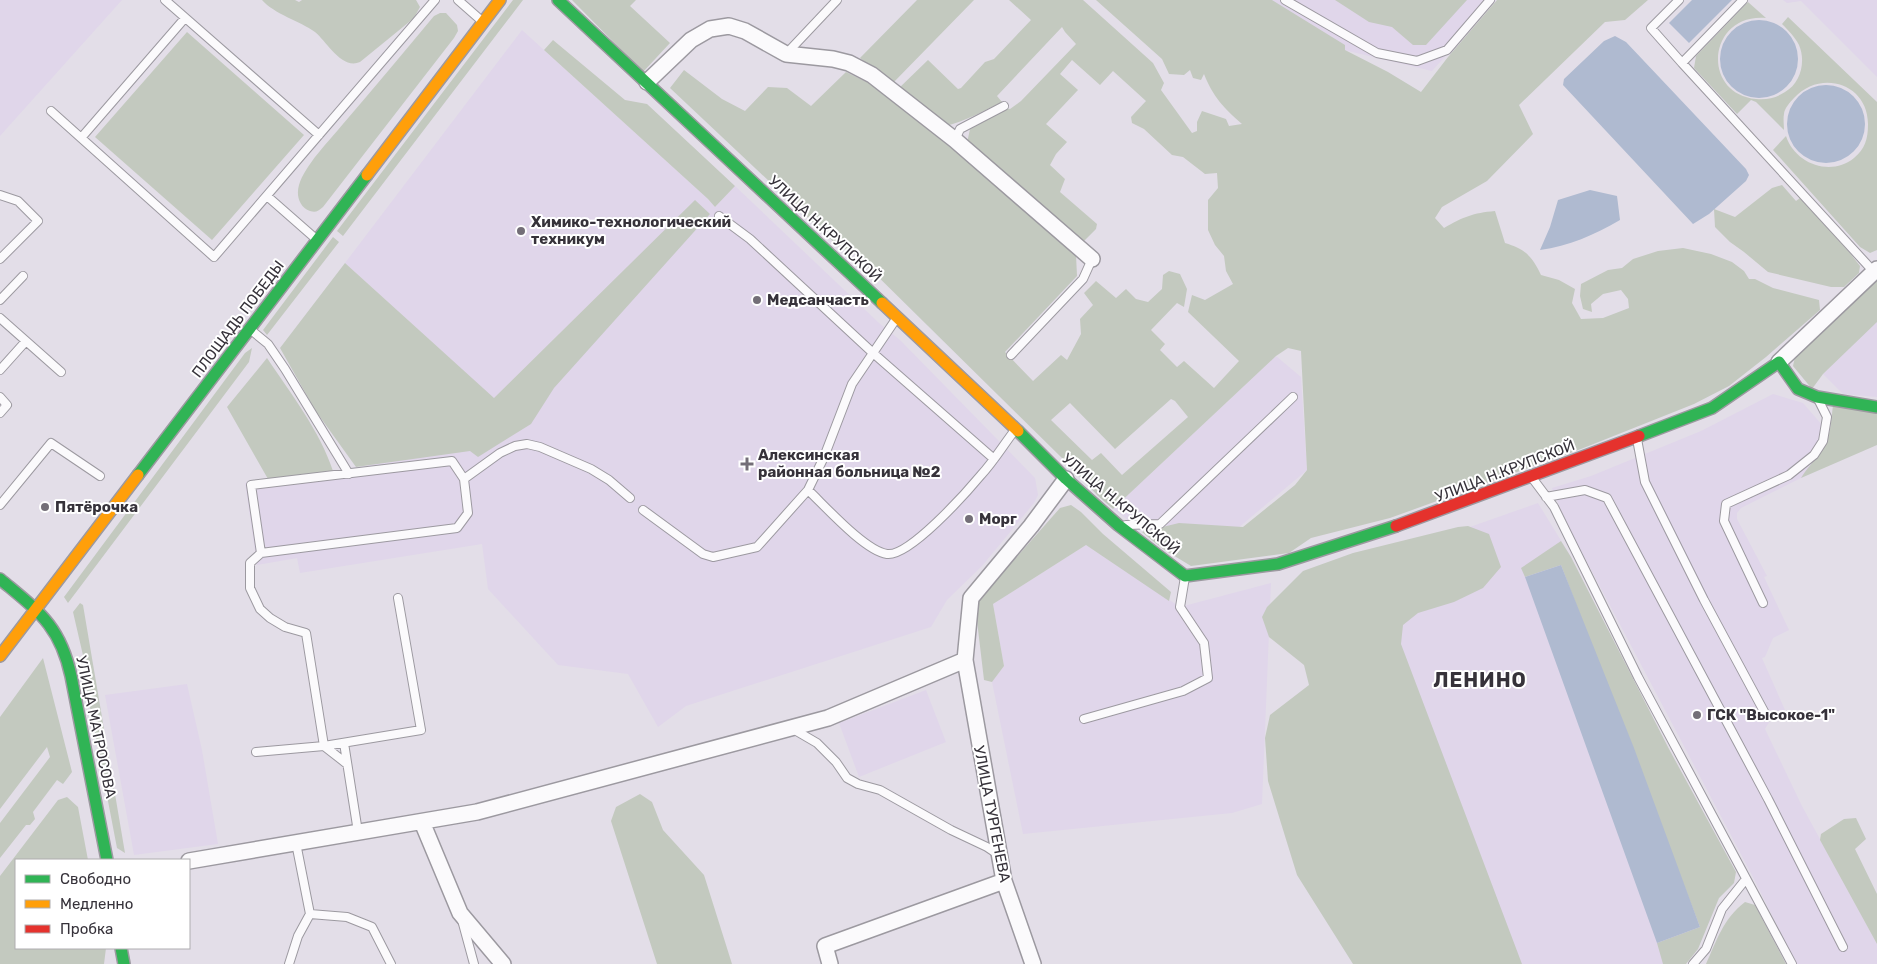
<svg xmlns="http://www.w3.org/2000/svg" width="1877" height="964" font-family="Rubik,sans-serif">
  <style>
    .built { fill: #e0d6ea }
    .green { fill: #c3c9bf; fill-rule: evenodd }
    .water { fill: #afbad0 }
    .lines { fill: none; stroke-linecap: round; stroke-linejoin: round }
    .lane-casing { stroke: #9c99a0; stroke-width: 10 }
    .street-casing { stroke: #9c99a0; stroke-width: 18 }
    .fast-casing { stroke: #9c99a0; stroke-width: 14 }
    .slow-casing { stroke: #9c99a0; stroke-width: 14 }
    .jam-casing { stroke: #9c99a0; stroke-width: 14 }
    .lane { stroke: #fbfafc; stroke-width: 8 }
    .street { stroke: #fbfafc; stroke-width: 15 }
    .fast { stroke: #30b455; stroke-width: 11 }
    .slow { stroke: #ff9f0a; stroke-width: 11 }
    .jam { stroke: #e5322d; stroke-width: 11 }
    .poi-dot { fill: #736e77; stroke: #fff; stroke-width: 2 }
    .labels { text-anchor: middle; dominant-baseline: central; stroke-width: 4; stroke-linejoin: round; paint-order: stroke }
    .poi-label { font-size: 15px; font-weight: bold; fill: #36323a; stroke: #fff; text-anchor: start }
    .street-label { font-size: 15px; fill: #36323a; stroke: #fff }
    .district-label { font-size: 20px; font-weight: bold; letter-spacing: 1px; fill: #36323a; stroke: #fff }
  </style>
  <rect width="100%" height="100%" fill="#e3dee8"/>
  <path class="built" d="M0,0H122L0,136Z
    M1264,0H1496L1432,71L1344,50Z
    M1783,0H1877V77L1801,1L1787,3Z
    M522,30L708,199L715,207L735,186L879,323L900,340L1035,478L1038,495L1034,503L982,566L947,600L931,627L686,706L658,727L628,674L558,665L488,589L482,544L300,573L297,558L257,565L245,483L367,466L493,398L345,263Z
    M1877,321V397L1843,394L1823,374Z
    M1276,356L1301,377L1307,470L1244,523L1191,566L1113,509Z
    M1773,394L1803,403L1830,434L1811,473L1741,508L1737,513V519L1767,576L1764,577L1789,630L1773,638L1765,657L1762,658L1785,710L1773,716L1765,729L1802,806L1877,944V964H1796L1754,879L1567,524L1552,488L1591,476L1701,431Z
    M1538,503L1571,557L1711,921L1663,964H1491L1359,566Z
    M1086,545L1180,607L1271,583L1262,804L1232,813L1023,834L992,682L1004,666L993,604Z
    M187,684L202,750L218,844L134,855L105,695Z
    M926,690L946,742L859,777L839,723Z"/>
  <path class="green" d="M262,0H295L299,2L302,0H416L420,7L414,18L360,62C342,70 327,42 315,32C300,21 274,14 262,0Z
    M513,0H523L343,236L337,231Z
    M572,0H636L630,6L670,43L643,72Z
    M917,0H974L892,84L860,58Z
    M1009,0H1083L1153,63L1164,83L1161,90L1192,133L1197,131V122L1202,111L1226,119L1229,126L1242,124C1224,108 1213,97 1204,74L1201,80L1193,78L1190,70L1184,75L1169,74L1162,59L1096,0H1272L1345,45V50L1388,72L1421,92L1448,57L1497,0H1648L1625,20L1605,22L1519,105L1533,134L1487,181L1442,207L1435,218L1444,228C1463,217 1473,213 1495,211L1505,243C1525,249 1532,256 1541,275L1559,280L1575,289L1572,303L1581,319L1603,318L1629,308L1628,299L1621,290L1603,294L1591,304L1592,312L1583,309L1580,296L1581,284L1608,270L1622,268L1633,259L1658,251L1683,248L1711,254L1732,262L1744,271L1749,279H1755L1773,288L1819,300L1820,310L1766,357L1729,386L1694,404L1581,449L1390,518L1311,538L1289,553L1191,566L1163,549L1142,532L1179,523L1243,527L1295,485L1307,470L1301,351L1288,348L1276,356L1113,509L1098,496L1063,459L855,254L838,246L670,88L684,70L722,99L745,111L768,87L787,88L811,106L846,72L873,85L955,147L1052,229L1076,255L1077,276L1005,352L1033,381L1061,355L1067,360L1081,334L1080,319L1093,305L1084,293L1096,281L1116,298L1126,289L1136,299L1148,302L1162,289L1163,275L1169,271L1180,274L1187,289L1184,307L1177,303L1151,330L1165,344L1160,350L1177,367L1184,361L1214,388L1239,361L1188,312L1192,295L1205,300L1233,284L1226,271L1224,256L1215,245L1208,230V200L1218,188L1217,173L1205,174L1183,157L1172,155L1144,129L1132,123L1131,117L1146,101L1113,71L1100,85L1072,60L1060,74L1078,90L1046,124L1067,142L1056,154L1050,165L1065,179L1060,192L1097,224L1096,229L1081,244L967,143L970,129L1006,108L1010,109L1021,101L1076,44L1065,32L1062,27L997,96L1002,102C984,111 966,121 945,126L897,90L928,60L958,89L961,88L985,62L994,59L1031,20ZM1171,399L1175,401L1188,417L1122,475L1101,453L1092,460L1051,420L1070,403L1115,449Z
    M1335,0H1467L1426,45H1413L1392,27L1369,22Z
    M1748,2L1766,18C1708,13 1700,93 1756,99C1767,100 1776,98 1785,92C1801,83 1806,61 1799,45C1795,37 1788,30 1782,24L1788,17L1877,102V250L1870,253L1860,247L1773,150L1786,136C1795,164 1831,177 1854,158C1865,149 1868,139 1868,124C1868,83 1820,69 1794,98C1790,102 1784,109 1784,114C1783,119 1784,125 1784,130L1756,102L1751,100L1737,114L1694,68L1696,56Z
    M440,13H446L457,25L458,31L454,38L323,207C318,211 316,213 310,211C299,207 296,195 299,185C305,165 329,141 343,124C374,88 404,52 434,16Z
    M187,32L304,135L212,240L95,137Z
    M553,40L625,100L647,104L735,186L715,207L708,199L544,50Z
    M1782,185L1796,201L1800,198L1850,253L1860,266L1859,273L1844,287H1831L1768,272L1744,252L1730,242L1715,227L1714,209L1735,217L1772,188Z
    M695,200L710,214L554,388L531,424L478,457L470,451L356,467L315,410L280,348L345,263L494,398Z
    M333,237L339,242L267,335L263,330Z
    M1877,280V322L1823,374L1812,389L1793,366L1795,357Z
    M252,348L249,362L68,603L64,597L245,353Z
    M267,358C291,394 320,431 333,471L268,479L227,407Z
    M1833,405L1877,413V445L1801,478C1807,468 1814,461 1821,452C1831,438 1831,421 1833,405Z
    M1071,505L1081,512L1103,534L1171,592L1169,601L1086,545L993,604L1004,666L992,682L984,680L975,604L1060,508Z
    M1468,526L1489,534L1501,567L1483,588L1454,602L1418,613L1403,625L1401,644L1522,964H1353L1297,875L1268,781L1265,738L1270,715L1309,685L1304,665L1269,637L1262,617L1267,607L1303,571L1353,553L1458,527Z
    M1561,541L1571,557L1669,749L1736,872L1734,883L1719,898L1698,949L1686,964H1663L1657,943L1700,927L1561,565L1525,577L1521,568Z
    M80,603L83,605L125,853L117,848L85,681V664L73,612Z
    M43,658L72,772L63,784L57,780L33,812L35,819L30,825H26L0,858V823L50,757L47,747L0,809V717Z
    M640,794L652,802L663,830L704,875L732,964H657L611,821L616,807Z
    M67,797L78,807L88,860H16V948H106L104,964H0V876L58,800Z
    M1856,818L1866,839L1855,849L1877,894V944L1820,840L1821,834L1844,819Z
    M1745,902L1755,905L1786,964H1706C1717,940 1723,919 1745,902Z"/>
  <path class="water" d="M1692,0H1732L1689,43L1669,23Z
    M1720 59a39 39 0 1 1 78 0a39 39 0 1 1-78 0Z
    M1615,36L1626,42L1746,169L1749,175L1746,181L1709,214L1693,224L1563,85L1564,79L1604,41Z
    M1787 124a39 39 0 1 1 78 0a39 39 0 1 1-78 0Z
    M1590,190L1617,196L1620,220C1594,235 1569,246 1540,250L1550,227L1558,200Z
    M1561,565L1634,748L1700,927L1657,943L1525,577Z"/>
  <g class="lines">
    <defs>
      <path id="lane" d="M165,0L319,135
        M458,0L483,22
        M1285,0L1377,53L1417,61L1447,50L1490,0
        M1679,0L1651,28L1682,63
        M1743,0L1682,63L1874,272
        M787,53L837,0
        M51,111L214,257L435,0
        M81,138L185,18
        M955,140L960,129L1004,106
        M0,195L18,201L38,221L0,259
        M267,196L316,239
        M719,216L750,239L873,353L994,459
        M0,300L23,276
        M0,318L61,372
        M251,330L268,344L285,369L349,474
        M1011,355L1083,279L1092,259
        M0,370L26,341
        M0,397L7,405L0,413
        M1637,439L1645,482L1704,600L1767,717
        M452,461L464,479L468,513L457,528L261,553L251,485Z
        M464,479L500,453L515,446L527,444L540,447L591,469L609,480L630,498
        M1533,479L1554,507L1638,677L1792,964
        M808,490C825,506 865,551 887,554C909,557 966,493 981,475C994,461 1004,444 1015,430
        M1546,497L1585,490L1607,498L1768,799L1843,947
        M0,505L51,443L100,476
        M643,510L703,554L713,557L757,547L808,490L824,457L852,384L896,319
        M1126,525L1160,524L1293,397
        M261,553L250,563V588L260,609L270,618L285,627L306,633L324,746L347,764
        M1763,603L1724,521L1726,504L1789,475L1814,455L1823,441L1827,417L1818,399
        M1084,719L1183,691L1208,678L1204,643L1180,607L1185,577
        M793,729L817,743L836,762L847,778L858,784L880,790L951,830L987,847L999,855
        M344,743L358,832
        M256,752L324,746L421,730L398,598
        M310,914L347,917L372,927L391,964
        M462,920L474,964
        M289,964L298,936L310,914L296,843
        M1693,964L1706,949L1722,909L1746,879"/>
      <path id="street" d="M647,82L691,40L710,29L729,26L745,31L786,54L833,59L849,63L872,75L955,140L1092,259
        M1779,362L1877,269
        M965,660L1004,881L1033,964
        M422,822L460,913L503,964
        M189,861L477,812L828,718L965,660L971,598L1031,526L1066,479
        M830,964L825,946L1004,881"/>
      <path id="fast" d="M558,0L882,303
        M1018,431L1066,479L1118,525L1185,576L1278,564L1396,526
        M1639,436L1712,408L1779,362L1798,389L1817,397L1877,407
        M138,475L367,175
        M0,579C38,611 60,625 71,676L107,860
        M121,948L124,964"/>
      <path id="slow" d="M367,175L500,0
        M882,303L1018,431
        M0,656L138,475"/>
      <path id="jam" d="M1396,526L1639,436"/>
    </defs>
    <use href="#lane" class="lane-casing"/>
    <use href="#street" class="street-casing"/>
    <use href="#fast" class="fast-casing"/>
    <use href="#slow" class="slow-casing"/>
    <use href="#jam" class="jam-casing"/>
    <use href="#lane" class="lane"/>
    <use href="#street" class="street"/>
    <use href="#fast" class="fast"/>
    <use href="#slow" class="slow"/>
    <use href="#jam" class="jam"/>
  </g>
  <g class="poi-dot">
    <circle cx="521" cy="231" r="5"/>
    <circle cx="757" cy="300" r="5"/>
    <path d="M744.5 456.5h5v5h5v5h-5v5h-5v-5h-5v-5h5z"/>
    <circle cx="45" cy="507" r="5"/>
    <circle cx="969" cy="519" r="5"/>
    <circle cx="1697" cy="715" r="5"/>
  </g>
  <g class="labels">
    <g class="poi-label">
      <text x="531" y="222">Химико-технологический<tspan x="531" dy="17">техникум</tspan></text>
      <text x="767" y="300">Медсанчасть</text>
      <text x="758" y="455">Алексинская<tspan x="758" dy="17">районная больница №2</tspan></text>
      <text x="55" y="507">Пятёрочка</text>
      <text x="979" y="519">Морг</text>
      <text x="1707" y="715">ГСК "Высокое-1"</text>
    </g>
    <g class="street-label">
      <text transform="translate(825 229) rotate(43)">УЛИЦА Н.КРУПСКОЙ</text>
      <text transform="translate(238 319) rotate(-53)">ПЛОЩАДЬ ПОБЕДЫ</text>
      <text transform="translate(1505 471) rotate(-21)">УЛИЦА Н.КРУПСКОЙ</text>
      <text transform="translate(1121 504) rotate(40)">УЛИЦА Н.КРУПСКОЙ</text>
      <text transform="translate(96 727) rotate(78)">УЛИЦА МАТРОСОВА</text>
      <text transform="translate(992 814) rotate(79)">УЛИЦА ТУРГЕНЕВА</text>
    </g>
    <g class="district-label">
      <text x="1480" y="680">ЛЕНИНО</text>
    </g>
  </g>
  <rect x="15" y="859" width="175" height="90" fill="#ffffff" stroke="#afadb0"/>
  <rect x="25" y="875" width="25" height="8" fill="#30b455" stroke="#afadb0"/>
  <text x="60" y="884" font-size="15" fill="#36323a">Свободно</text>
  <rect x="25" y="900" width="25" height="8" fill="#ff9f0a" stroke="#afadb0"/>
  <text x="60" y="909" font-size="15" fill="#36323a">Медленно</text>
  <rect x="25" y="925" width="25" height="8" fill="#e5322d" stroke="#afadb0"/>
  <text x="60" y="934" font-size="15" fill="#36323a">Пробка</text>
</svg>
